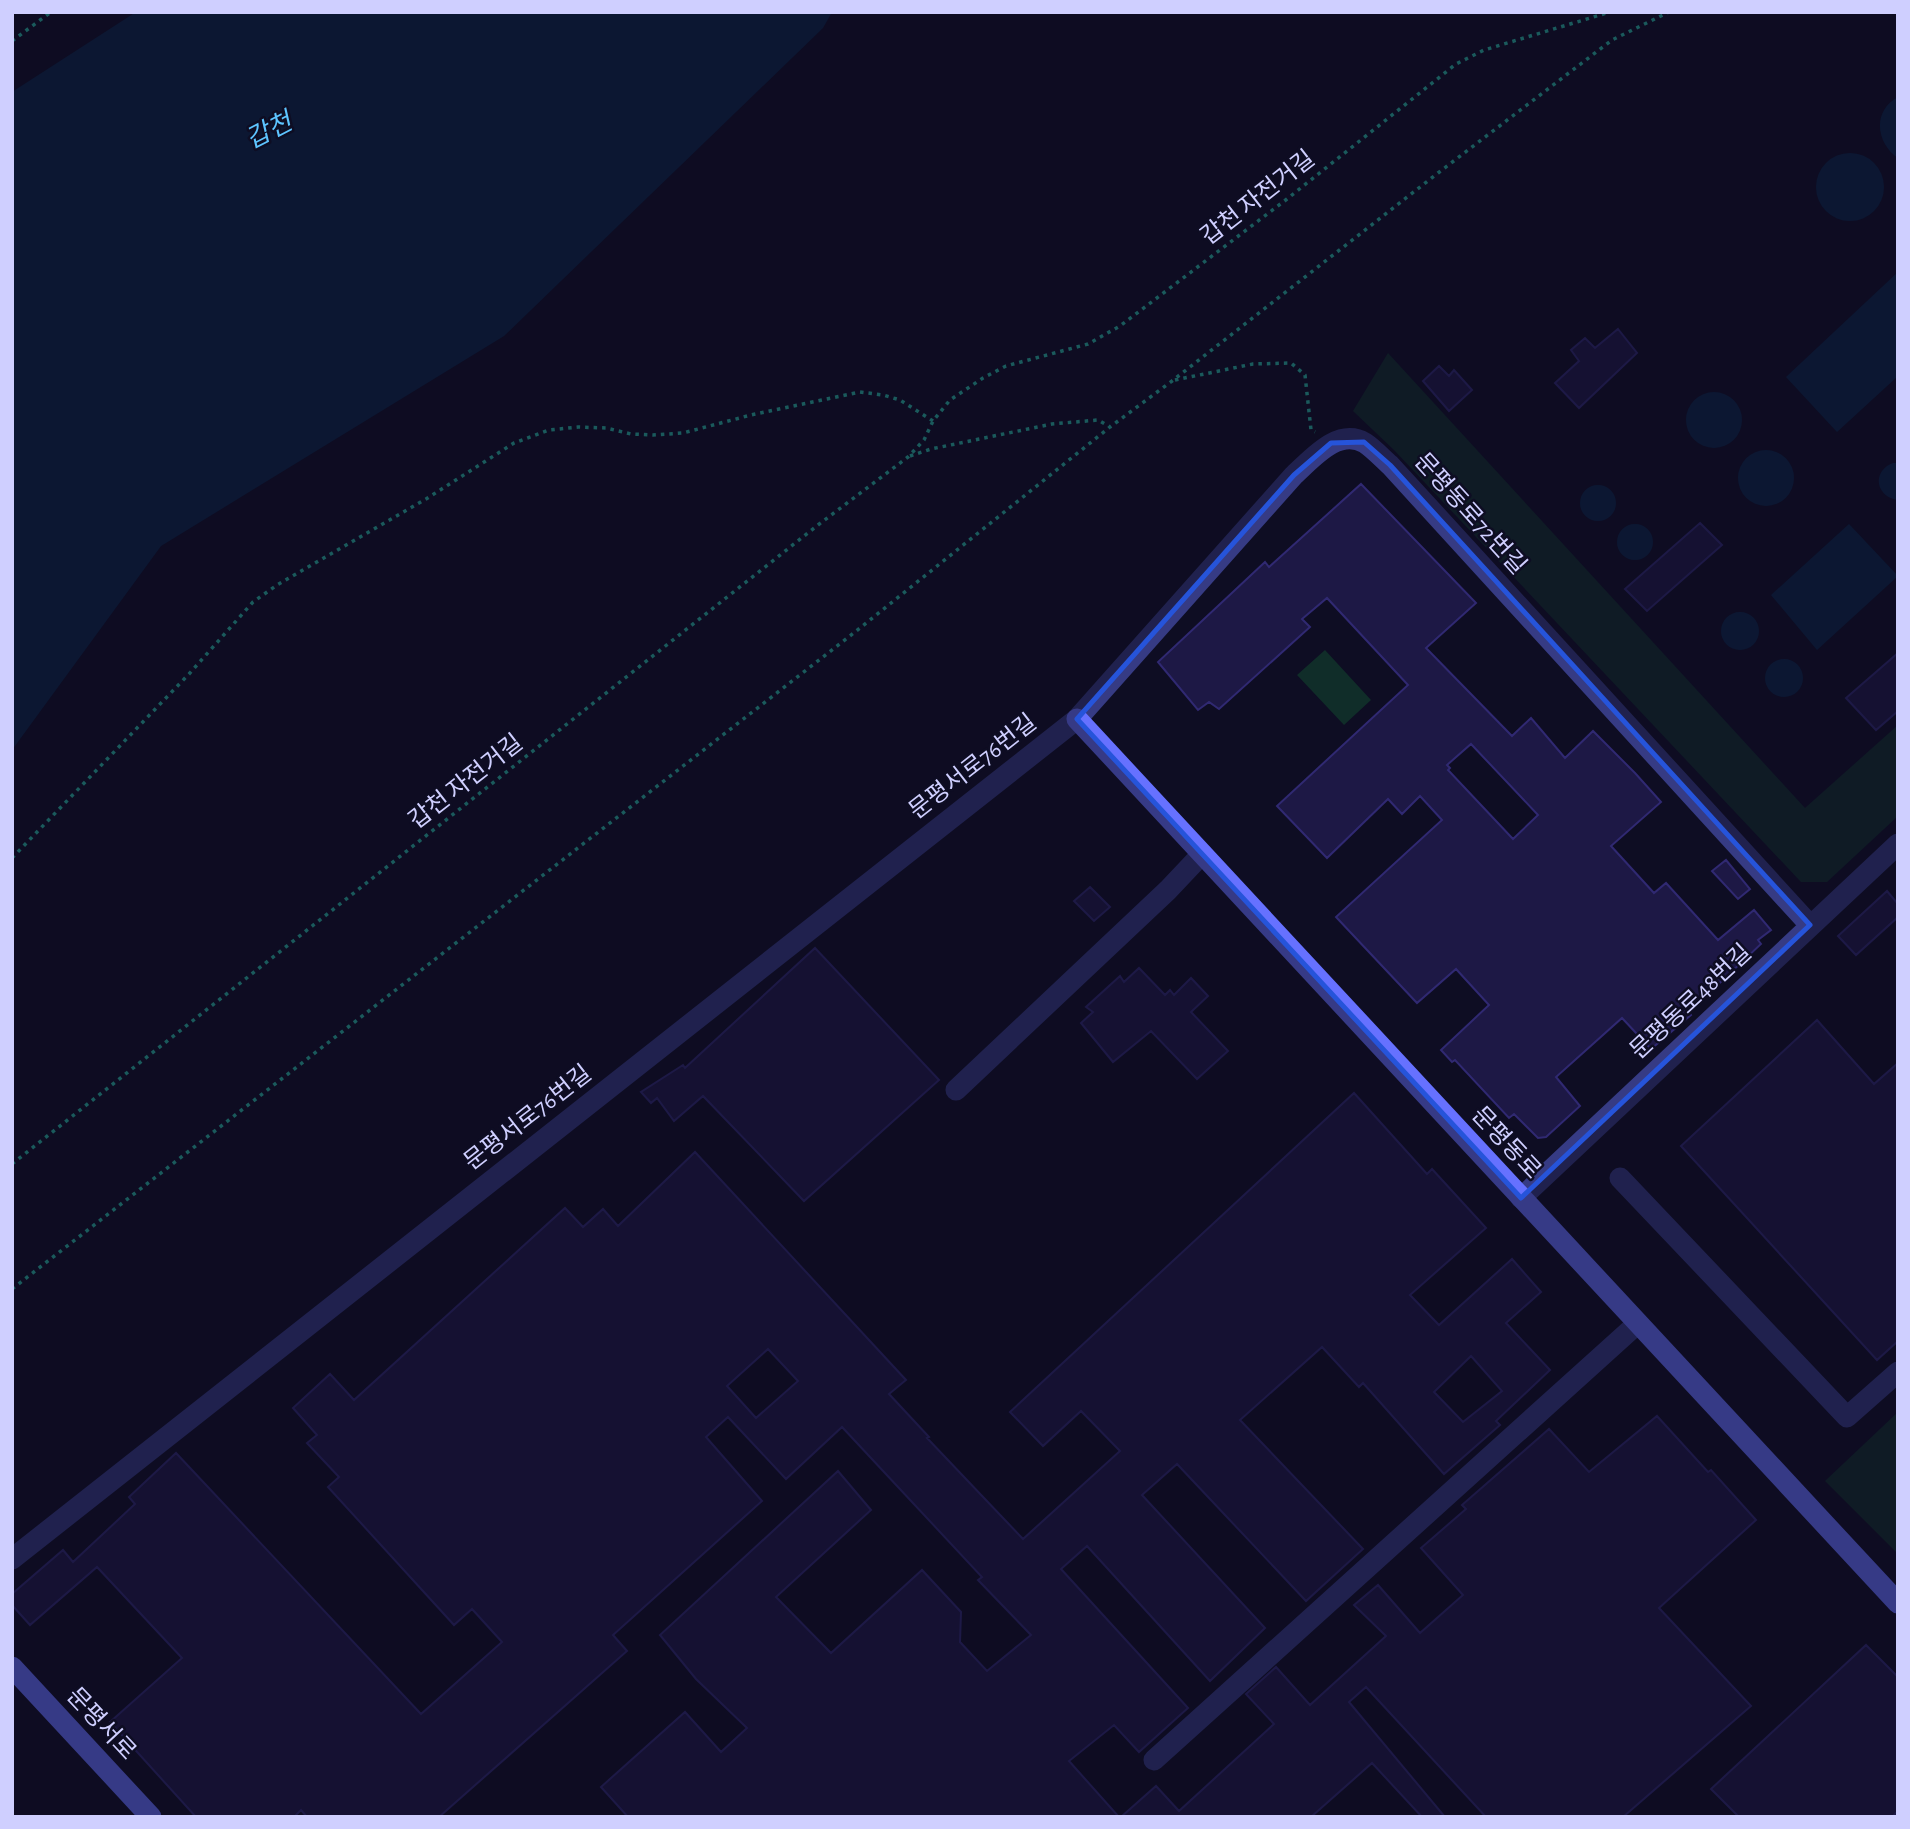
<svg xmlns="http://www.w3.org/2000/svg" width="1910" height="1829" font-family="'Alegreya Sans','Noto Sans KR',sans-serif">
  <style>
    .green { fill: #102d29 }
    .water { fill: #092546 }
    .building { fill: #1d1845; stroke: #302972; stroke-width: 2; fill-rule: evenodd }
    .lines { fill: none; stroke-linecap: round; stroke-linejoin: round }
    .path { stroke: #29b9a2; stroke-width: 3.5; stroke-dasharray: 3.5 5; stroke-linecap: butt }
    .street { stroke: #363b84; stroke-width: 21 }
    .secondary { stroke: #6671ff; stroke-width: 21 }
    .marked { fill: none; stroke: #2654da; stroke-width: 5; stroke-linejoin: round }
    .labels { text-anchor: middle; dominant-baseline: central; stroke-width: 5; stroke-linejoin: round; paint-order: stroke }
    .street-label { font-size: 24px; fill: #cfcfff; stroke: #0e0d23 }
    .water-label { font-size: 26px; font-style: italic; fill: #5dc4ff; stroke: #0e0d23 }
  </style>
  <rect width="100%" height="100%" fill="#0e0d23"/>
  <path class="green" d="M1388,353L1805,808L1898,725V816L1827,882H1801L1394,450L1353,411Z
    M1325,650L1371,700L1344,725L1297,675Z
    M1898,1412V1554L1825,1481Z"/>
  <path class="water" d="M136,12H832L823,28L504,336L161,546L12,750V92Z
    M1898,97V158C1876,143 1872,111 1898,97Z
    M1816 187a34 34 0 1 1 68 0a34 34 0 1 1-68 0Z
    M1898,272V376L1837,432L1786,377Z
    M1686 420a28 28 0 1 1 56 0a28 28 0 1 1-56 0Z
    M1738 478a28 28 0 1 1 56 0a28 28 0 1 1-56 0Z
    M1893,463H1898L1897,500C1875,496 1872,471 1893,463Z
    M1580 503a18 18 0 1 1 36 0a18 18 0 1 1-36 0Z
    M1617 542a18 18 0 1 1 36 0a18 18 0 1 1-36 0Z
    M1849,524L1898,576L1817,650L1771,595Z
    M1721 631a19 19 0 1 1 38 0a19 19 0 1 1-38 0Z
    M1765 678a19 19 0 1 1 38 0a19 19 0 1 1-38 0Z"/>
  <path class="building" d="M1618,329L1637,353L1579,408L1555,383L1579,361L1571,350L1585,338L1595,348Z
    M1439,366L1449,376L1454,370L1472,390L1449,411L1423,381Z
    M1361,484L1476,603L1426,648L1512,736L1531,718L1565,758L1593,731L1635,773L1661,802L1611,846L1654,893L1666,883L1718,940L1754,910L1771,930L1758,940L1761,944L1689,1012L1691,1015L1651,1049L1622,1018L1556,1077L1580,1106L1546,1137L1538,1138L1514,1114L1509,1118L1455,1060L1452,1062L1441,1050L1489,1005L1456,969L1417,1003L1336,917L1442,820L1420,796L1402,814L1388,799L1327,858L1277,806L1408,685L1327,598L1302,619L1310,627L1219,709L1209,702L1198,710L1158,662L1265,562L1269,567ZM1471,744L1538,815L1513,839L1448,770L1450,768L1447,765Z
    M1700,523L1722,545L1647,611L1625,589Z
    M1898,653V711L1876,730L1846,698Z
    M1726,860L1750,889L1738,899L1712,871Z
    M1090,887L1110,907L1094,921L1074,901Z
    M1887,891L1898,904V917L1856,955L1838,936Z
    M815,948L939,1080L804,1201L703,1096L674,1121L657,1098L651,1103L641,1092L683,1065L685,1068Z
    M1139,968L1165,995L1170,990L1174,995L1191,978L1208,996L1191,1012L1228,1051L1197,1079L1151,1031L1113,1062L1081,1023L1093,1012L1086,1007L1120,976L1124,982Z
    M1817,1020L1874,1084L1898,1063V1341L1877,1360L1681,1146Z
    M1354,1093L1427,1174L1432,1169L1486,1228L1410,1295L1439,1325L1512,1259L1541,1292L1506,1323L1550,1370L1496,1421L1500,1425L1444,1474L1363,1383L1359,1387L1322,1347L1240,1420L1363,1549L1306,1601L1177,1464L1142,1495L1265,1628L1210,1681L1087,1546L1061,1569L1188,1708L1139,1752L1114,1725L1069,1761L1119,1817H628L601,1787L685,1712L721,1752L747,1728L696,1679L660,1635L838,1471L871,1510L776,1597L831,1653L922,1570L961,1612L960,1642L987,1671L1031,1635L978,1580L982,1577L842,1427L786,1479L728,1417L706,1437L762,1501L613,1635L627,1651L439,1817H307L301,1810L294,1817H196L110,1722L182,1658L97,1567L30,1625L12,1605V1594L63,1550L73,1562L135,1504L129,1497L176,1453L421,1714L502,1642L472,1609L454,1625L328,1487L339,1477L307,1443L317,1435L293,1408L330,1374L354,1400L565,1208L583,1227L603,1209L618,1226L695,1152L906,1380L889,1394L929,1437L927,1438L1023,1539L1120,1451L1081,1411L1043,1446L1010,1412ZM768,1349L798,1381L756,1418L727,1386ZM1471,1356L1502,1391L1463,1422L1434,1392Z
    M1657,1416L1708,1472L1711,1470L1756,1520L1659,1608L1751,1706L1623,1817H1486L1366,1687L1349,1702L1445,1817H1422L1372,1763L1311,1817H1121L1156,1786L1179,1811L1274,1724L1246,1694L1276,1667L1310,1705L1386,1636L1354,1605L1378,1585L1420,1633L1463,1595L1421,1548L1466,1509L1462,1505L1549,1429L1589,1472Z
    M1866,1645L1898,1677V1811L1892,1817H1739L1711,1789Z"/>
  <g class="lines">
    <path class="path" d="M12,41L51,12
      M1175,380L1253,364L1291,363L1305,375L1311,430L1315,432
      M910,456L931,449L1052,424L1098,420L1110,427
      M12,858L189,674L253,602L277,585L426,499L514,443L549,430L578,427L606,428L631,434L653,435L683,433L751,415L860,392L883,395L900,400L933,421
      M12,1164L818,525L908,457L924,440L933,421L950,400L983,378L1006,366L1088,344L1120,326L1287,199L1456,64L1484,50L1610,12
      M12,1289L855,632L1110,427L1172,381L1438,173L1612,40L1669,12"/>
    <path class="street" d="M956,1090L1168,890L1202,854
      M1620,1178L1847,1417L1898,1372
      M1521,1198L1898,844
      M12,1559L1077,719L1294,475C1312,459 1338,427 1365,443C1374,449 1382,458 1390,465L1810,925
      M1154,1760L1637,1324"/>
    <path class="secondary" d="M1077,719L1898,1603
      M12,1667L151,1817"/>
  </g>
  <path d="M0 0H1910V1829H0ZM1364,442L1390,465L1810,925L1521,1198L1077,719L1294,475L1331,443Z" fill="#0e0d23" fill-opacity=".55" fill-rule="evenodd"/>
  <path class="marked" d="M1364,442L1390,465L1810,925L1521,1198L1077,719L1294,475L1331,443Z"/>
  <g class="labels">
    <g class="street-label">
      <text transform="translate(1258 198) rotate(-38)">갑천 자전거길</text>
      <text transform="translate(1470 514) rotate(48)">문평동로72번길</text>
      <text transform="translate(973 767) rotate(-38)">문평서로76번길</text>
      <text transform="translate(466 782) rotate(-38)">갑천 자전거길</text>
      <text transform="translate(1691 1002) rotate(-43)">문평동로48번길</text>
      <text transform="translate(528 1118) rotate(-38)">문평서로76번길</text>
      <text transform="translate(1506 1143) rotate(47)">문평동로</text>
      <text transform="translate(101 1724) rotate(47)">문평서로</text>
    </g>
    <g class="water-label">
      <text transform="translate(269 131) rotate(-27)">갑천</text>
    </g>
  </g>
  <rect width="1910" height="1829" fill="none" stroke="#cfcfff" stroke-width="28"/>
</svg>
